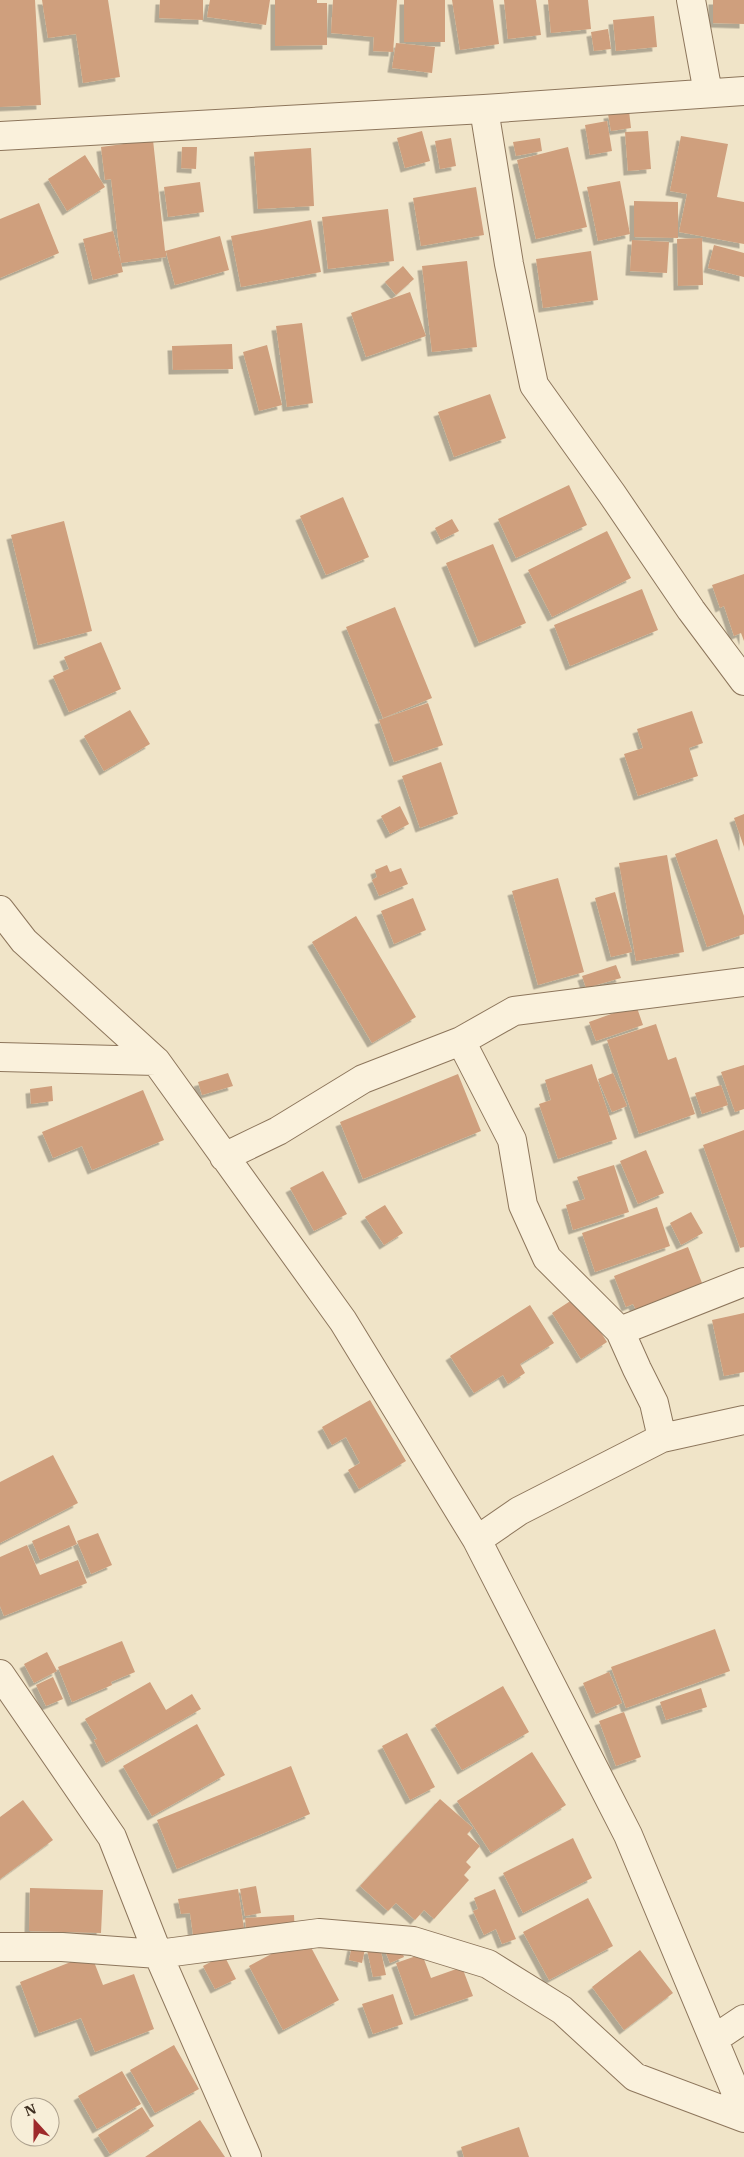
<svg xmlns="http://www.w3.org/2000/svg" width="744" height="2157" font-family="'IBM Plex Serif',serif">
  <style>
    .building { fill: #cf9f7d; filter: url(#shadow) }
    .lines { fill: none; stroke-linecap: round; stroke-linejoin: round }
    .minor-casing { stroke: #8d765c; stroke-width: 30 }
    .minor { stroke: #faf1dc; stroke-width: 28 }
  </style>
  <defs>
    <filter id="shadow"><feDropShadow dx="-4.5" dy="4.5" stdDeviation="0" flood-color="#0004"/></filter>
  </defs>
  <rect width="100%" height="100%" fill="#f0e4c8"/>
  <path class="building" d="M0,0H35L41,105L0,107Z
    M42,0H108L120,77L83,83L76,34L48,38Z
    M160,0H203V20L159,18Z
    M210,0H270L266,25L207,17Z
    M275,0H317V3H327V45L275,46Z
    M333,0H397L393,52L373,51L374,37L331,33Z
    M404,0H445V42H404Z
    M452,0H493L499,44L460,50Z
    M504,0H536L541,35L508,39Z
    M548,0H588L591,29L551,33Z
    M713,0H744V24L713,23Z
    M654,16L657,47L616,51L613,20Z
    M608,29L611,49L594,51L591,32Z
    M396,43L435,47L432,73L392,68Z
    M629,111L631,128L611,131L608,114Z
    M607,121L612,151L590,155L585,125Z
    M422,131L430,161L405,168L397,138Z
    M648,131L651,169L628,171L625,132Z
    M681,136L728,144L717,197L744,202V244L679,232L687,194L670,191Z
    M451,138L456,166L440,169L435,141Z
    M540,138L542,151L516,156L513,142Z
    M153,140L165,251L220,236L229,270L175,285L166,252V257L121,263L123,272L93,280L83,239L113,231L121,263L111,179L105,180L101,147Z
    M182,147H197L196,169L181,168Z
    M568,147L587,227L536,239L517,160Z
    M311,148L314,206L258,209L254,152Z
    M85,155L105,187L67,211L48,179Z
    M620,181L630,234L598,241L587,187Z
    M200,182L204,212L168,217L164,187Z
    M476,187L484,235L421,246L413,198Z
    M634,201L678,202V238L634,237Z
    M39,203L59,253L0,278V219Z
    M388,209L394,261L328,269L322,217Z
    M311,220L321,272L241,287L231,236Z
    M702,238L703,285L678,286L677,239Z
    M632,240L669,242L667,273L630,271Z
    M714,245L744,253V277L708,268Z
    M591,251L598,300L543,308L536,259Z
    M467,261L477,347L432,352L422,266Z
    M403,266L414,279L396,295L385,282Z
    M410,292L426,336L366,357L351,313Z
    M302,323L313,403L287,407L276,326Z
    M232,344L233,369L173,370L172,346Z
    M267,345L282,405L259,411L243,352Z
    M490,394L506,438L454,457L438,412Z
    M569,485L587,525L516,558L498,519Z
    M343,497L369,557L326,575L300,516Z
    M452,519L459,531L441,540L435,528Z
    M64,521L92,631L38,645L11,535Z
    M607,531L631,578L552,617L528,570Z
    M493,544L526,623L479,643L446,563Z
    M744,574V641L741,633L734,636L724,606L720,608L712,585Z
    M642,589L658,630L570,666L554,625Z
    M395,607L432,698L383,718L346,627Z
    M101,642L121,689L69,712L53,676L69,669L64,657Z
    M428,703L443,745L394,762L379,720Z
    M130,710L150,744L104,771L84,736Z
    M692,711L703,743L689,748L698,776L638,796L624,754L643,748L637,729Z
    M441,762L458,814L420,828L402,776Z
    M400,806L409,824L390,834L381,816Z
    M744,814V847L734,818Z
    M717,839L744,916V934L707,947L675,854Z
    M667,855L684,952L636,961L619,863Z
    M387,865L390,872L401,868L408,884L379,896L372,880L377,877L375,870Z
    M558,878L584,972L538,985L512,891Z
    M615,892L632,952L611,957L595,898Z
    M413,898L426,930L394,944L381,911Z
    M356,916L416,1017L372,1043L312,942Z
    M616,965L621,978L586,988L582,976Z
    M636,1005L643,1025L596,1041L589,1022Z
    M656,1024L668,1060L676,1057L695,1114L639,1134L607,1040Z
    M592,1064L617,1139L558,1159L539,1104L551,1100L545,1080Z
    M744,1065V1109L735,1112L721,1072Z
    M228,1073L233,1086L202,1095L198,1082Z
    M613,1073L627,1106L612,1112L598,1079Z
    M458,1074L481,1131L363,1179L340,1122Z
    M721,1085L728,1105L702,1114L695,1093Z
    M52,1086L53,1101L31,1104L30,1089Z
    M143,1090L164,1140L92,1170L82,1146L53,1158L42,1132Z
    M744,1130V1247L740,1248L703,1145Z
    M646,1150L664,1193L638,1204L620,1161Z
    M614,1165L629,1212L573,1230L566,1205L585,1199L577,1177Z
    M323,1171L347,1214L314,1231L290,1188Z
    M385,1205L403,1233L384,1245L365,1217Z
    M657,1207L670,1246L595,1272L582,1233Z
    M691,1212L703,1233L681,1245L670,1223Z
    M688,1247L704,1288L638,1314L633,1304L626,1307L614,1276Z
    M578,1296L607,1342L581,1359L552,1313Z
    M530,1305L554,1343L520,1364L525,1373L508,1384L503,1375L474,1393L450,1356Z
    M744,1313V1372L724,1376L712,1320Z
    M370,1400L406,1461L359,1489L348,1470L360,1463L346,1437L332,1445L322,1427Z
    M53,1455L78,1503L0,1543V1482Z
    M69,1525L77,1544L40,1560L32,1541Z
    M98,1533L112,1565L91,1574L77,1541Z
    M27,1545L40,1575L78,1560L87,1583L4,1616L0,1606V1557Z
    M715,1629L730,1671L626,1708L611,1667Z
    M122,1641L135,1672L111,1682L112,1685L72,1702L58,1667Z
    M47,1652L57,1671L34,1683L24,1664Z
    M609,1672L622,1703L596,1714L583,1683Z
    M53,1677L63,1699L46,1706L36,1685Z
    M150,1682L166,1710L192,1694L201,1709L106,1763L94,1740L97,1739L85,1719Z
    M503,1686L529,1732L462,1770L435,1725Z
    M701,1688L707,1707L666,1720L660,1702Z
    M624,1712L641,1757L616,1766L599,1721Z
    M197,1724L225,1775L152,1816L123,1766Z
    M407,1733L435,1787L410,1800L382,1746Z
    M532,1752L566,1805L491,1853L457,1801Z
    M291,1766L310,1814L177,1869L157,1820Z
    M440,1799L473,1828L467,1834L480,1846L466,1862L471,1867L464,1875L469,1880L434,1919L424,1910L415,1920L396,1903L388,1911L360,1886Z
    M23,1800L53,1840L0,1879V1817Z
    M573,1838L592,1878L523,1913L503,1873Z
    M256,1886L261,1913L245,1916L240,1889Z
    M30,1888L103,1890L101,1933L29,1931Z
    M238,1889L245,1935L194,1942L190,1913L181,1914L178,1899Z
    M495,1889L516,1939L502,1944L496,1929L484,1935L473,1911L478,1909L474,1898Z
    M588,1898L613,1946L549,1980L523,1932Z
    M294,1915L295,1935L247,1939L245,1918Z
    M305,1936L339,2000L283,2030L249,1966Z
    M398,1943L404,1957L390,1963L384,1948Z
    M352,1946L365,1949L362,1963L349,1960Z
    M380,1947L386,1975L373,1977L367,1950Z
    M640,1950L673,1993L624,2030L592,1987Z
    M91,1954L103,1985L134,1974L154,2029L95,2052L81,2018L39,2033L20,1982Z
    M422,1954L431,1978L462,1967L473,1996L415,2016L396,1963Z
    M224,1955L236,1979L215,1989L203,1966Z
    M393,1994L403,2024L373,2034L362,2004Z
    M174,2045L199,2089L155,2113L130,2070Z
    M122,2071L141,2104L97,2129L78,2096Z
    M142,2107L154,2126L110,2154L98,2135Z
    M200,2120L225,2157H145Z
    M519,2127L529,2157H464L461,2147Z"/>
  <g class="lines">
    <defs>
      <path id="minor" d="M691,0L708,93
        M484,109L509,264L534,385L612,494L691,610L744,681
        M0,136L484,109L744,91
        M0,910L24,941L156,1061L343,1321L477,1540L628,1835L744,2112
        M461,1041L514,1011L744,982
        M0,1057L156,1061
        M224,1157L278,1131L363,1079L461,1041L512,1140L523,1205L547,1258L620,1331L637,1369L654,1403L662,1438
        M620,1331L744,1282
        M477,1540L519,1511L662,1438L744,1420
        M0,1674L112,1837L158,1954L247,2157
        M0,1947H62L158,1954L319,1933L413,1941L488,1964L562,2010L635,2077L744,2118
        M714,2039L744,2019"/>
    </defs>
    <use href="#minor" class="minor-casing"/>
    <use href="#minor" class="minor"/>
  </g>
  <g transform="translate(35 2122) rotate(339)"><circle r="24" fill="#f7eed8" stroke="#ada18e"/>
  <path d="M0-4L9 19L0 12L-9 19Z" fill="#9e2a2b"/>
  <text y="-8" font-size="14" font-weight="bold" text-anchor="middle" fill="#3d2e20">N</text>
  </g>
</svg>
